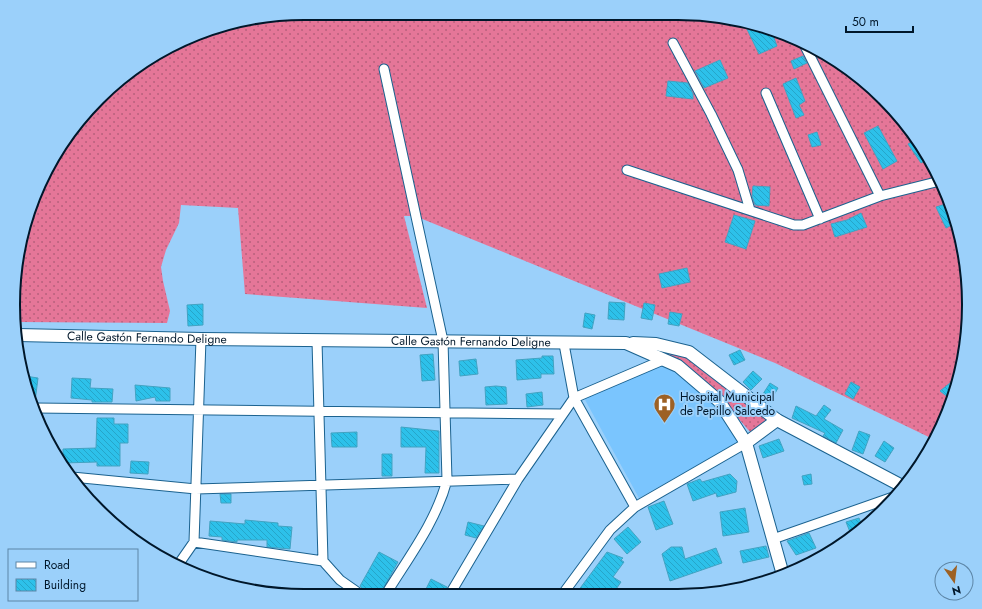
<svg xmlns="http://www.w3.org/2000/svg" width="982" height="609" font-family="Jost,sans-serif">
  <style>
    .built { fill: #7ac5fe }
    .grass { fill: url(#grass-dots) }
    .building { fill: url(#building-back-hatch); stroke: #42a3c2 }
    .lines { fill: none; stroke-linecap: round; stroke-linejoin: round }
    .street-casing { stroke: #1b628f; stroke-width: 11 }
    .secondary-casing { stroke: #1b628f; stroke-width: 14 }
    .street { stroke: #fff; stroke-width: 9 }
    .secondary { stroke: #fff; stroke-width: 12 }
    .labels { text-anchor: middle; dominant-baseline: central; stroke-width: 4; stroke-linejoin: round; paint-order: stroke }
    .street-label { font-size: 12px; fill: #00172a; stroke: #9bd0fa }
    .poi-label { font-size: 12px; fill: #00172a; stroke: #9bd0fa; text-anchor: start }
    .rim { fill: none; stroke: #00172a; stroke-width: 2 }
  </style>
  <defs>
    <pattern id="grass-dots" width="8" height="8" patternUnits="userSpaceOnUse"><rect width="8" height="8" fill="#e57698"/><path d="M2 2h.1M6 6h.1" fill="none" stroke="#b7607c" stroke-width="1.8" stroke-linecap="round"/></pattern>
    <pattern id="building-back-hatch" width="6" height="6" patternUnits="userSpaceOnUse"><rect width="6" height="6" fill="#2dc1ea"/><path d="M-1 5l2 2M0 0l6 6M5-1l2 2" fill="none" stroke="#26a5c9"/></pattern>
  </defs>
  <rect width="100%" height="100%" fill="#9bd0fa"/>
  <path class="built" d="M661,365H671L714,400L739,438L737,443L639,498L584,398Z"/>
  <path class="grass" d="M305,13L715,15L789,35L855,73L897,112L930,159L954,211L967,267L968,324L959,380L935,440L775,363L415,216H404L427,308L245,294L238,208L181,205L179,223L166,250L161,267L163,281L170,311L167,323L17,322L14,286L29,211L73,127L142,62L211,28Z
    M656,348L688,358L768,421L751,433L731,410L691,371Z"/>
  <path class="building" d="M744,23L771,30L777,46L759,54Z
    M803,56L807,63L794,69L791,61Z
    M720,60L728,78L704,88L695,71Z
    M796,78L805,101L799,105L804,115L796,118L783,84Z
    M668,81L688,83L693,94V99L666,96Z
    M878,126L897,161L883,169L864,133Z
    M817,132L821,145L812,147L808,135Z
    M916,140L929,158L921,163L908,144Z
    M753,186L770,187L769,206L755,205L752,196Z
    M949,203L954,211L956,223L946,228L936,207Z
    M861,213L867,227L835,237L831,224L847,220Z
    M734,215L755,221L746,249L725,242Z
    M687,268L690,282L662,288L659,274Z
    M609,302L625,303L624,320L608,319Z
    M644,303L655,305L652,320L641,318Z
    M203,304V325L188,326L187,305Z
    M670,312L682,314L679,326L668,324Z
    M585,313L595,315L592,329L583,327Z
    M740,350L745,360L734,365L729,355Z
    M433,354L435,380L422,381L420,355Z
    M542,356H553L554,374H541V378L517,380L516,360L542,358Z
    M476,359L478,374L460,376L459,361Z
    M753,371L762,379L751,390L743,382Z
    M25,376L38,378L35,402H33L24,383Z
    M72,378L91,379L90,388L113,389L112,402H92V400L71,398Z
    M851,382L860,387L853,399L845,394Z
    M770,383L778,388L770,402L761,397Z
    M950,383L956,387L949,398L940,391Z
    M135,385L170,388V401H156L155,397L136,401Z
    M496,386L506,387L507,404L486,405L485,387Z
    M542,392L543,405L527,407L526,394Z
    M824,405L831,410L824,419L843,430L836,443L823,436L825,433L792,418L796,406L816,416Z
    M97,418H114V424H128V443H120V466H97V462L63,463V449L96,448Z
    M401,427L439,431V473H425L426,447H401Z
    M859,431L870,435L863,454L852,450Z
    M357,432V447H332L331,433Z
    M779,439L784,451L763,458L759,446Z
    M884,441L894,448L885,462L875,456Z
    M382,454H392V476H382Z
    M131,461L149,462L148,474L130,473Z
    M730,474L737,481L736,492L717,497L716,493L693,501L687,484L700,479L702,482Z
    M811,474L812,484L804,485L802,476Z
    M220,494H231V503H221Z
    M664,501L673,524L656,530L648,507Z
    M745,508L749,532L723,536L720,512Z
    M859,518L863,528L852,537L846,522Z
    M245,520L278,523V526L292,527L290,549L267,547V540H237V542L222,540V537L209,536L210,521L245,524Z
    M468,522L484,526L476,538L465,535Z
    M628,527L641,542L627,554L614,539Z
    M809,533L816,548L796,555L787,541Z
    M766,546L769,557L743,563L740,551Z
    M671,547H682L685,559L716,548L722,563L670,581L662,554Z
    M379,552L398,562L380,594H368L360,586Z
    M607,552L623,558L621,560L624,562L613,577L621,582L612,595H575Z
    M431,579L447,587L444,594H437L426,589Z"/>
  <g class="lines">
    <defs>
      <path id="street" d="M673,43L711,114L738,170L750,210
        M804,44L880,196
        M384,69L443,341L447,480C436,522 408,558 386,594
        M766,93L820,219
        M627,170L794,225H803L880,196L940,181
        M317,341L323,561L340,580L360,594
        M564,344L574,398L635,507
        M35,408L561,414
        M72,477L196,489L518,479
        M773,539L896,496
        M194,542L323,561
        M178,565L194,542L201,339
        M450,594L518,479L574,398L663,360
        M562,595L610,530L635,507L746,443"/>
      <g id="secondary">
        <path id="s1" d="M18,335L201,339L626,343L678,366L719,401L746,443L783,575"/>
        <path d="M633,343L656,344L689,352L777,420L904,487"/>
        <path d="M746,443L777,420"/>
      </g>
    </defs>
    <use href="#street" class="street-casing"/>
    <use href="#secondary" class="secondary-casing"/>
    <use href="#street" class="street"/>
    <use href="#secondary" class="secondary"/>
  </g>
  <defs>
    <symbol id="hospital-pin" viewBox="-11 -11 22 30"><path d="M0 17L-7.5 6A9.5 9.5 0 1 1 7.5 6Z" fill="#9d6124" stroke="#9bd0fa"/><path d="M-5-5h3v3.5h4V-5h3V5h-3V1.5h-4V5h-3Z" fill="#fff"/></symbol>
  </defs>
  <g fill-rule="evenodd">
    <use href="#hospital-pin" x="652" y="392" width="25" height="34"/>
  </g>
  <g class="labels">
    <g class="street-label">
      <text stroke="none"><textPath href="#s1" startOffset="129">Calle Gastón Fernando Deligne</textPath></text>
      <text stroke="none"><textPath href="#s1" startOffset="453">Calle Gastón Fernando Deligne</textPath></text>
    </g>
    <g class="poi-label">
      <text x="680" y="397">Hospital Municipal<tspan x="680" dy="14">de Pepillo Salcedo</tspan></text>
    </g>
  </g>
  <path d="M0 0H982V609H0ZM304 20H678A284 284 0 0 1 962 304V305A284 284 0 0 1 678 589H304A284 284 0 0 1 20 305V304A284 284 0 0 1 304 20Z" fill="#9bd0fa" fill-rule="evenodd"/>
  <path class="rim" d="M304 20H678A284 284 0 0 1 962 304V305A284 284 0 0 1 678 589H304A284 284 0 0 1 20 305V304A284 284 0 0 1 304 20Z"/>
  <rect x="8" y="549" width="130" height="52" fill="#9bd0fa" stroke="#5d86a7"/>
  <rect x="16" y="562" width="20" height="6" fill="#ffffff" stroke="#5d86a7"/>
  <text x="44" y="569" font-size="12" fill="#00172a">Road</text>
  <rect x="16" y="579" width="20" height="12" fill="url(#building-back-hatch)" stroke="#5d86a7"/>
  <text x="44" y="589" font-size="12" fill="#00172a">Building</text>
  <g transform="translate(954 581) rotate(166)"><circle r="19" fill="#9bd0fa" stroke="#5d86a7"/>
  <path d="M0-3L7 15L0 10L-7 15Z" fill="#9d6124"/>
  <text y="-6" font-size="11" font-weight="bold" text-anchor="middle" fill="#00172a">N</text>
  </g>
  <path d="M846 26v6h67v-6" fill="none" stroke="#00172a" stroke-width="2"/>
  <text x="852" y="26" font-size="12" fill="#00172a" stroke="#9bd0fa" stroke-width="3" paint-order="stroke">50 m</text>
</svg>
